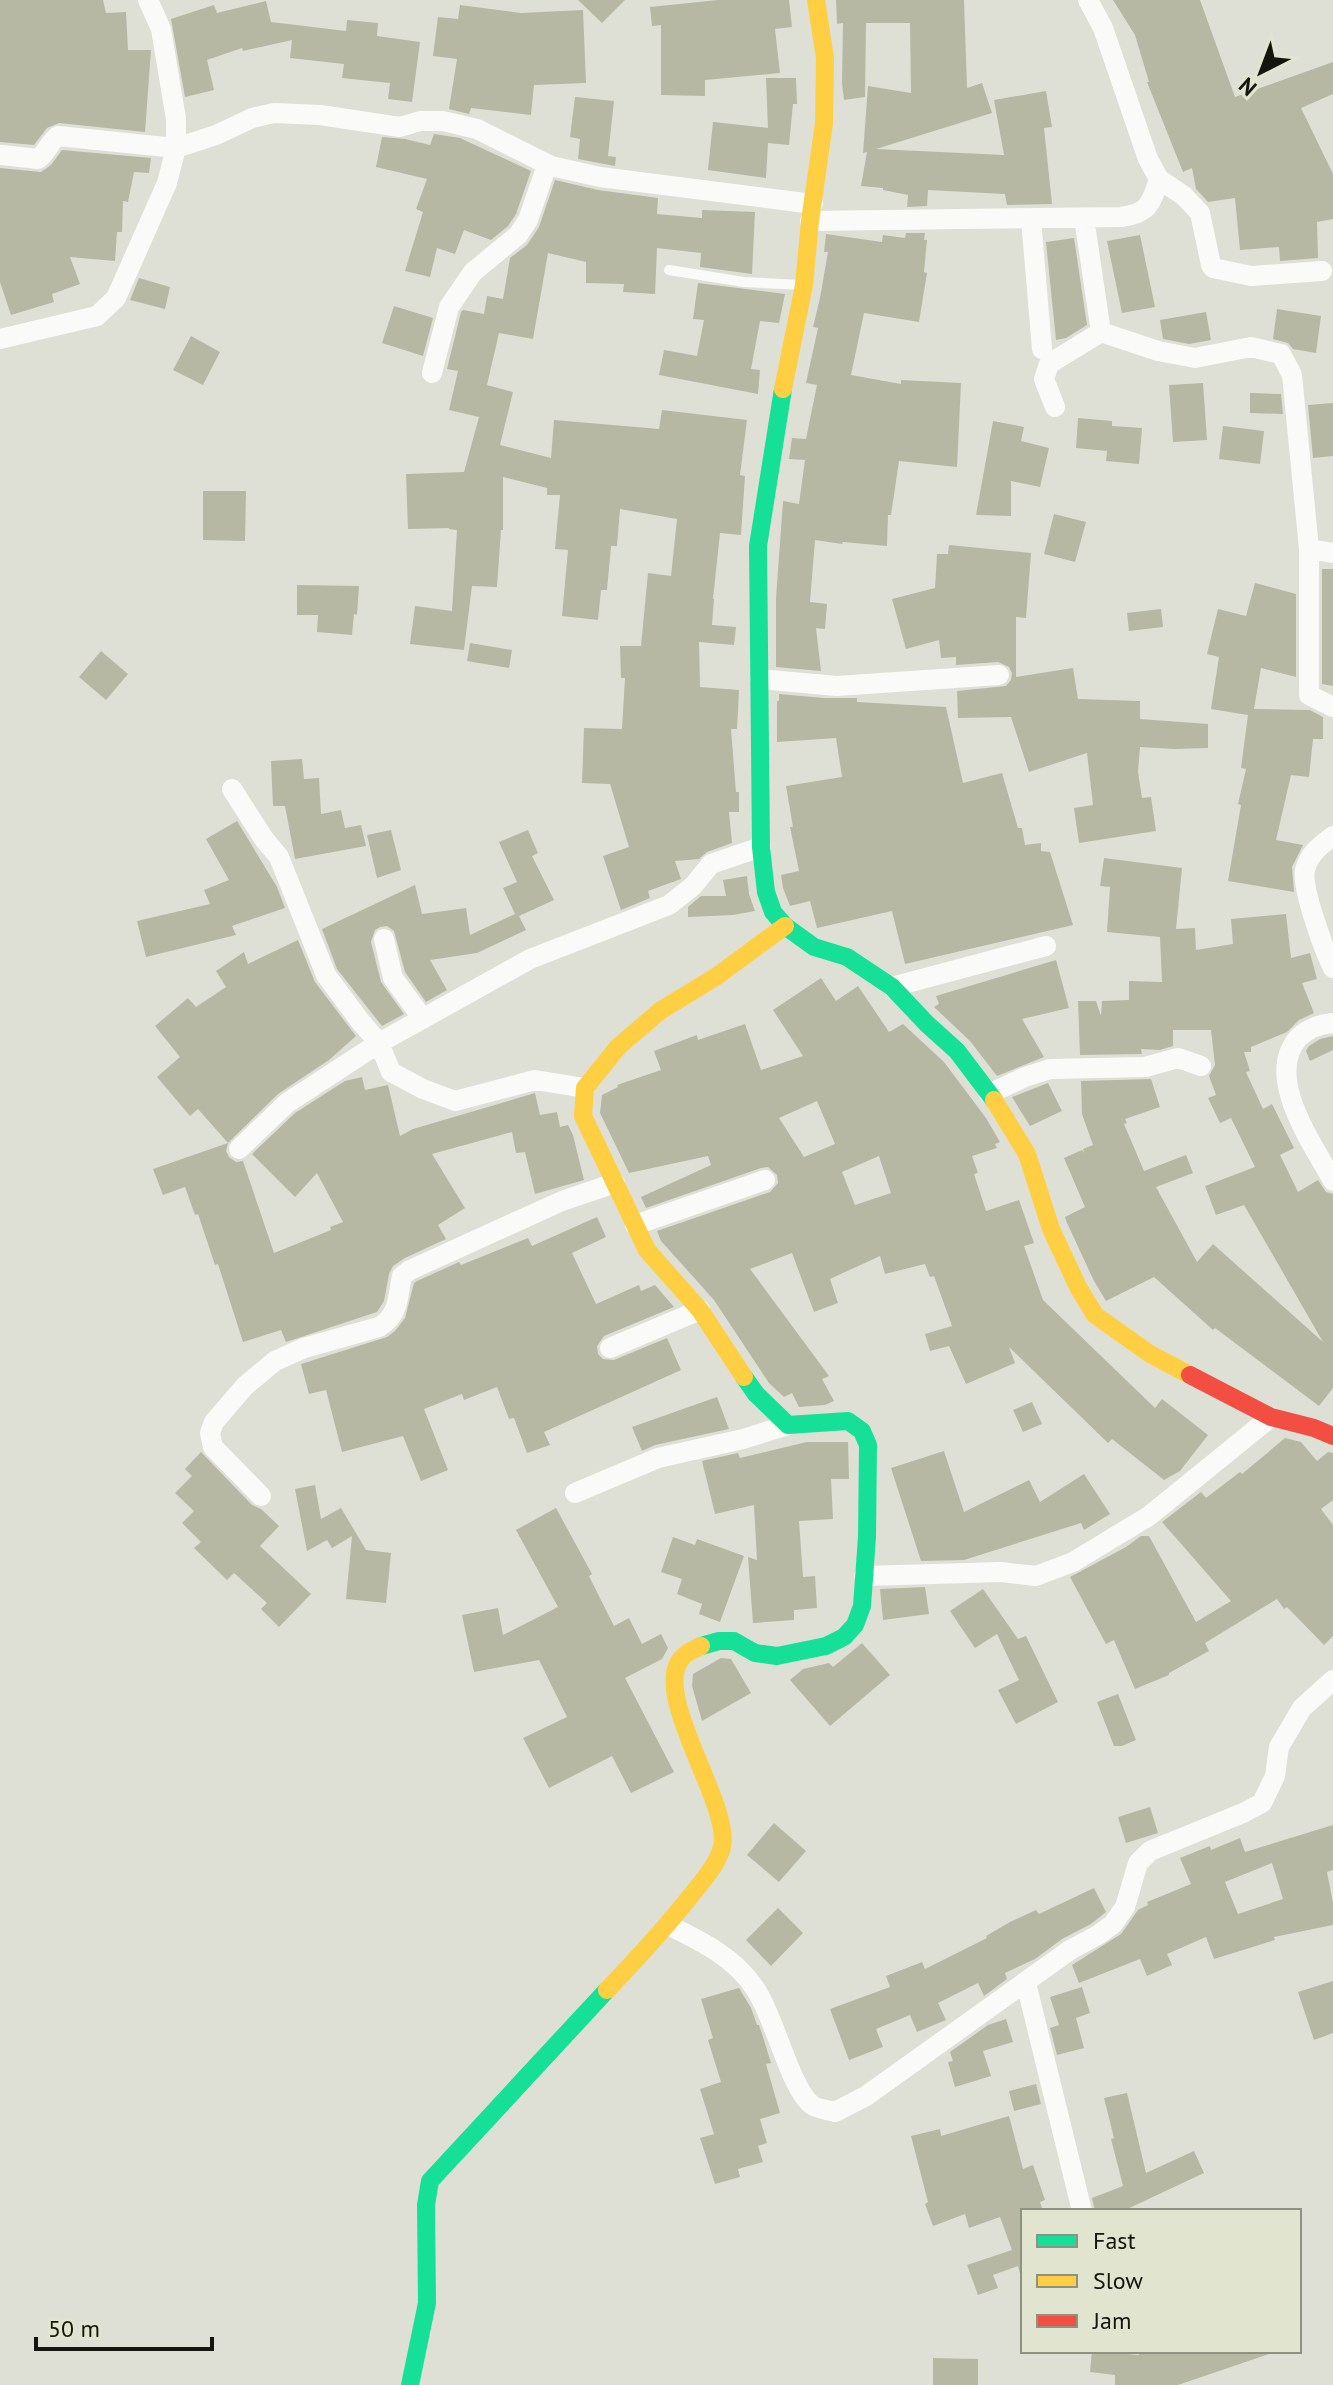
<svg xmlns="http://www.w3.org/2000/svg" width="1333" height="2385" font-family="'PT Sans',sans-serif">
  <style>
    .building { fill: #b6b8a4; fill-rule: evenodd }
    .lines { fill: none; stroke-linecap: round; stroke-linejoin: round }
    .lane { stroke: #fafaf9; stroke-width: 10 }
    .street { stroke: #fafaf9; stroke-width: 20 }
    .fast { stroke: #16e098; stroke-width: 18 }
    .slow { stroke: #ffcf43; stroke-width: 18 }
    .jam { stroke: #f24e42; stroke-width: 18 }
  </style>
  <rect width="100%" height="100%" fill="#dee0d5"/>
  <path class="building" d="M0,0H103L106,13L126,12L128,50H151L145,132L59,123L47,128L34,145L0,142Z
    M578,0H625L602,23Z
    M718,0H789L792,27L775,29L780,73L705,80V96L661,95V25L652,26L650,7Z
    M836,0H964L967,88L982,83L992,113L876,149L1004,155L994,100L1046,91L1052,127L1044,128L1052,204L1007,205L1005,194L928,190L927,206L907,207L908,195L883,190V188L861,186L867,152L863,153L868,86L911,93L910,23H866L865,97L844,100L842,83L843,23L837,24Z
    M1113,0H1200L1235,97L1333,62V94L1301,108L1333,174V219L1317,222L1318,258L1280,261L1279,247L1240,250L1235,198L1208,202L1196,189L1192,168L1183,172L1147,82H1149L1135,35Z
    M266,1L271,22L346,31L347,20L378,23L377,36L420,42L412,102L388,99L390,83L342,78L344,64L290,58L292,40L243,51L242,48L207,60L214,90L185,97L171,19L214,5L217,13Z
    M460,5L521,13L583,10L586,83L534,85L531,115L471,108L469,114L449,109L457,59L433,56L438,17L458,19Z
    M766,78H796L797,104H793L789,145L768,143L766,178L708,170L713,122L768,128Z
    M575,97L614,101L608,156L616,157L615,166L578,159L580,139L570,137Z
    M434,134L460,138L531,171L516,214L508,226L491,240L464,230L455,254L437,248L430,277L405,271L423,212L416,209L427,179L376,167L382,137L405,139L430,145Z
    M62,150L151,158L149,173L134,172L128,202L123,201L122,232H117L115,261L70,257L80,284L52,294L54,302L11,315L0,282V168L41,172L51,165Z
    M555,180L598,190L658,198L657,214L702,218V210L755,212L752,274L700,267L701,253L657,248L655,294L623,292L624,284L586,283V262L548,253L533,339L499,333L487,385L513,392L500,445L551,458L554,420L659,429L662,410L747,420L740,475L745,476L741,535L720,533L713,599H714L712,625L736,627L734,645L699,642L700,687L739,690L737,729H731L736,792H739V812H729L732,843L707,852L699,859L675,861L681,879L648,891L650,898L621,910L603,856L629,847L610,784L582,783L584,728L622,729L625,678H621L620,646H641L648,573L671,576L677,519L620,509L617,546H611L607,590H601L598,620L562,616L568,550L555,549L560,495H547V488L503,477V530H501L497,587L472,586L464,650L410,644L415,606L452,611L457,530L449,529V528L408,529L406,474L464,472L479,417L449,410L458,371L447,369L461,312L463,310L484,314L487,296L503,299L510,258L527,245L539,227Z
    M906,233H925L924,240H927L924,272L927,273L919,322L864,313L851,375L901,384V380L961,383L957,467L899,461L891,515H888L887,546L843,542L842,544L815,540L810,602L827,604L825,629L816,628L821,671L776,667V598L783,501L799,504L805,460L789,459L792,438L806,439L817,385L806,383L818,328L813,327L820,298L828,252H824L826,234L882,242L883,235L905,238Z
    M1140,235L1155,307L1122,313L1107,241Z
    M1074,238L1087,325L1066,338L1056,340L1046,242Z
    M139,278L170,287L165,309L130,300Z
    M698,283L785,294L779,323L760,321L751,369L760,370L758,394L659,375L664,350L697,356L704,320L693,319Z
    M394,306L433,318L423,356L382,343Z
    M1277,309L1321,316L1316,353L1293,349L1288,343L1273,339Z
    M1206,312L1211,340L1189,344L1163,339L1160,320Z
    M191,336L220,352L203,385L173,370Z
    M1203,383L1207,440L1173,442L1169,385Z
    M1250,393L1281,394L1283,414L1250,413Z
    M1333,403V456L1313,458L1308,405Z
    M1078,418L1112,421V426L1142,428L1139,464L1106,461L1107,451L1076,448Z
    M993,421L1024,427L1021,441L1049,448L1040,487L1011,481V516L976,515Z
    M1223,426L1264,431L1260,464L1219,459Z
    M203,491H246L245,541L203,540Z
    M1054,514L1086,522L1075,562L1044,554Z
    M949,545L1031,553L1026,618L1016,617V677L1073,668L1078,699L1140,701V719L1208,724V748L1174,749L1140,747L1138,772L1142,798L1151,797L1156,831L1079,843L1074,808L1093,805L1087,753L1029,772L1011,717L958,718L957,691L1006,686L1011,680L1012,673L1009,667L998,662L956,665V657L941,658L939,640L906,649L892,599L935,588L937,554H948Z
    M1322,569H1333V686L1322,684Z
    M1255,583L1296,594V677L1261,668L1254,709L1310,710L1323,717V739H1313L1309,777L1291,775L1276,840L1303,845L1292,867L1294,892L1228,881L1241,805L1238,804L1246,769L1241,768L1248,715L1211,709L1219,657L1207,654L1218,609L1246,616Z
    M297,585L359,586L357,615L354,614L352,635L317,632L318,615H297Z
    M1161,609L1163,627L1129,631L1127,613Z
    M470,643L512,650L509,668L467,661Z
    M101,651L128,674L106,700L79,677Z
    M779,694L824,698H857V702L946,707L963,783L1002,773L1018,828H1022L1025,845L1041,843V851L1050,852L1073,925L905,964L892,911L817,928L810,901L790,906L783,888L781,875L799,871L790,827H793L786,786L842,777L836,738L777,742V701H779Z
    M302,759L304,779L319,778L321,814L341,810L345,828L361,825L366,846L295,859L285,806H273L271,761Z
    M237,821L277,887L285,908L232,926L236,935L146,957L137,921L210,904L204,890L229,880L206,839Z
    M391,830L401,870L377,878L367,835Z
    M528,830L538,853L532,856L554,900L519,916L526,930L477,953L430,960L447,990L426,1002L405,972L394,931L387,926L380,927L375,930L371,942L381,982L404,1014L382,1026L337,969L322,929L415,885L422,914L466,908L470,935L515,914L503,888L517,882L499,842Z
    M1104,858L1182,868L1176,929L1195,928L1196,950L1233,944L1231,919L1286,914L1291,958L1310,953L1317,979L1302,983L1314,1013L1299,1020L1287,1032L1251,1047V1052H1244L1250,1071L1246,1072L1263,1109L1272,1104L1294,1148L1280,1155L1298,1192L1318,1180L1326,1192L1333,1194V1388L1319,1406L1215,1328L1213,1330L1154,1277L1106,1301L1094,1281L1067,1223L1065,1217L1085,1207L1064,1158L1082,1150L1084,1153L1083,1149L1093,1145L1082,1114L1081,1081L1151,1079L1160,1107L1125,1119L1127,1123L1124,1124L1144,1171L1186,1155L1193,1173L1156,1187L1197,1262L1213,1244L1323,1342L1244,1205L1216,1215L1205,1186L1255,1167L1231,1118L1220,1123L1208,1098L1216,1095L1209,1076L1215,1065L1211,1030H1173V1046L1160,1050L1141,1049L1142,1054L1080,1055L1078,1001H1096L1101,1016L1102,1001L1129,1000V981L1162,982L1160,937L1107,932L1110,887L1100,886Z
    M747,876L749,894L755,911L733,915L688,917V907L701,896H726L723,880Z
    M298,940L315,982L356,1036L329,1060L278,1094L228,1143L198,1109L190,1116L157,1077L180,1057L155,1026L188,998L196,1007L226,987L216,971L244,952L248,964Z
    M1056,960L1069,1008L1022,1019L1044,1057L997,1076L970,1041L934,1007L939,1004L936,996Z
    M821,978L836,1001L858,986L889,1032L903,1024L944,1062L986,1118L1000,1142L995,1144L997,1148L972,1156L978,1173L974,1174L986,1211L1019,1200L1034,1243L1024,1246L1043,1300L1155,1408L1162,1399L1208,1435L1180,1471L1164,1480L1112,1439L1108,1443L1009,1347L1015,1363L966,1384L949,1346L930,1351L925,1334L952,1326L934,1276L930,1277L925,1264L885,1274L880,1256L830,1279L838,1303L814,1312L792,1253L750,1269L829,1376L822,1379L834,1401L825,1405L799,1407L792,1393L784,1397L769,1383L714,1300L661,1241L657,1231L770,1192L778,1183L777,1175L768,1167L761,1168L646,1208L641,1197L711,1165L708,1156L629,1173L600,1113L602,1095L618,1087L617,1085L661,1070L654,1051L697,1035L698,1040L745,1024L761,1070L803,1056L773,1010ZM817,1101L835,1144L804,1157L779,1118ZM879,1156L891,1193L855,1205L842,1172Z
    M1333,1036V1050L1310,1061L1306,1051L1309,1046L1320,1039Z
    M362,1077L365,1090L388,1085L400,1136L413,1129L535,1093L540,1115L557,1112L560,1127L568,1125L573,1135L584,1180L535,1194L525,1152L516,1153L512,1132L432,1154L465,1208L438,1225L446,1239L405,1258L393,1266L389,1274L384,1301L377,1312L286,1342L281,1330L243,1342L218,1264L215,1265L198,1214L195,1215L185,1187L163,1195L153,1169L228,1143L226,1151L229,1157L236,1162L243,1161L274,1253L331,1230L330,1227L343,1222L317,1173L295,1197L252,1154L295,1113L345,1081Z
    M1048,1083L1062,1111L1030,1126L1012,1097Z
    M597,1217L606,1237L572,1253L596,1304L639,1285L641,1291L655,1285L674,1307L604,1336L597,1346L598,1354L603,1359L614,1360L667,1338L681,1370L544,1432L550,1445L527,1453L514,1418L509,1419L497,1387L464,1400L462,1394L424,1409L448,1470L421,1481L403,1436L342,1452L326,1390L309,1394L301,1364L387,1337L395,1331L405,1318L414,1283L417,1281L459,1262L461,1265L528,1238L532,1246Z
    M717,1397L729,1429L655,1445L642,1451L632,1427Z
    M1032,1402L1042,1424L1023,1432L1013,1410Z
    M1285,1438L1301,1442L1317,1461L1328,1452L1333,1453V1500L1321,1509L1333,1525V1636L1324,1645L1287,1607L1284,1609L1277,1599L1205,1643L1209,1651L1169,1673V1675L1135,1689L1114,1640L1106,1644L1070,1577L1126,1547L1141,1536H1149L1196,1622L1231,1601L1162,1522L1201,1492L1206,1498L1240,1472L1242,1474Z
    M807,1442H848L849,1479H831L833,1519L799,1521L803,1577L815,1576L817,1608L794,1610V1620L753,1623L748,1557L757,1560L754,1505L715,1514L702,1461L738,1453L740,1458Z
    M944,1451L964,1512L1029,1480L1040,1502L1084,1474L1110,1514L1084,1530L1081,1523L964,1560L921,1561L891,1468Z
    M201,1452L252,1505L261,1509L279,1526L260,1546L311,1594L279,1627L261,1609L267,1603L234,1573L227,1580L194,1548L201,1542L182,1523L194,1511L175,1493L192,1476L185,1469Z
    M315,1485L321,1519L341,1508L366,1550L391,1553L386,1603L346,1599L352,1536L332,1548L327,1540L307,1551L295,1489Z
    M556,1508L592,1574L589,1576L614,1626L629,1618L642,1644L661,1634L668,1648L662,1659L625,1678L674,1772L631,1793L612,1756L549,1788L523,1738L567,1717L539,1660L474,1672L462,1615L498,1608L503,1635L558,1607L516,1530Z
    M673,1537L695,1545L697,1539L744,1556L720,1622L699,1614L702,1604L677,1594L682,1579L661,1572Z
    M925,1587L929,1614L883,1620L880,1589Z
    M983,1589L1018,1639L1026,1636L1058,1702L1016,1724L998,1690L1019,1680L997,1634L975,1648L950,1611Z
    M862,1643L890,1675L830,1726L790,1680L803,1669L829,1663L833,1667Z
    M721,1658L731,1659L751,1693L702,1721L692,1686L693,1674Z
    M1118,1694L1136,1740L1122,1746H1114L1097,1702Z
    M1150,1807L1158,1833L1126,1843L1118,1817Z
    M774,1823L806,1851L779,1882L747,1855Z
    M1333,1825V1870L1327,1872L1333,1903V1925L1274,1937L1275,1940L1214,1959L1206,1937L1167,1954L1172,1965L1147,1976L1140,1959L1079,1983L1072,1965L1121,1934L1138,1910L1148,1905L1147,1902L1191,1884L1180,1858L1210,1846L1211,1850L1240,1838L1245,1852ZM1272,1863L1283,1899L1238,1914L1225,1882Z
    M1094,1888L1106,1912L1091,1924L1062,1939L1035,1959L1005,1973L1007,1979L984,1996L978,1983L938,2003L946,2020L917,2032L910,2015L876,2029L883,2047L849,2060L830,2009L890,1987L886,1976L922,1962L925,1969L987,1938L986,1936L1010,1922L1036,1910L1039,1914Z
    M778,1908L803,1933L771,1966L746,1940Z
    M1333,1981V2033L1314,2040L1298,1992Z
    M1082,1987L1090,2013L1076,2018L1084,2048L1057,2055L1050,2028L1059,2025L1050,1997Z
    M739,1988L751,2008L757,2025H759L763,2037L771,2063L766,2064L780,2113L760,2119L767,2143L758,2146L763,2162L738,2169L740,2177L715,2184L700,2138L714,2134L700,2089L721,2082L708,2040L713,2038L701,1999Z
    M1006,2019L1013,2042L983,2051L991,2076L955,2087L948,2062L953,2061L950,2052L988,2025Z
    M1036,2084L1041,2104L1014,2111L1009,2091Z
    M1127,2093L1146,2173L1194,2151L1204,2173L1123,2211H1095L1092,2198L1123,2186L1111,2139L1114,2138L1104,2098Z
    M1009,2116L1023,2169L1033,2165L1045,2200L1040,2202L1043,2211H1023V2274H1020L1018,2266L993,2275L998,2288L978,2295L967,2265L1012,2250L1000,2217L969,2228L965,2214L933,2226L925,2204L928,2202L911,2136L940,2129L941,2136Z
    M1092,2351L1139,2355L1138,2351H1269V2354L1178,2385H1115V2375L1090,2372Z
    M933,2358L978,2359V2385H933Z"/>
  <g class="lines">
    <path class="lane" d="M669,270L744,282L802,285"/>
    <path class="street" d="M2,155L38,159C47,153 49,142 58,136L176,148L216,135L252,118L274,113L320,115L400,127L420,121H443L477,129L551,166L600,177L813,204
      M1159,179L1184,196L1200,213L1211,265L1213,268L1251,276L1322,271
      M1084,218L1101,332
      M1031,219L1042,349
      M810,221L1121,217C1149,213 1151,204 1159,179L1148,159L1103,28L1088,0
      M0,339L97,316L116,298L167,183L176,148V119L161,29L148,0
      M432,373L449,307L473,272L518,235L528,220L547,165
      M1055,407L1044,379L1049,364L1101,332L1158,351L1195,358L1251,347L1281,354L1292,375L1309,549V695L1333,707
      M1309,549L1333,553
      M760,679L837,686L999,675
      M232,789L264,839L279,857L326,975L360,1021L379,1043L391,1072L423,1089L455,1101L535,1080L585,1088
      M1333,836C1321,845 1309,853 1305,870C1301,887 1324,950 1333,968
      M384,939L393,978L423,1019
      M892,987L1046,946
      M1333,1023C1320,1024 1309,1028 1299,1037C1263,1076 1313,1144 1333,1181
      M989,1094L1025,1077L1050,1069L1145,1067L1178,1058L1201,1066
      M239,1149L287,1103L379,1043L530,959L669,905L693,886L711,864L761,847
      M635,1225L765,1180
      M610,1348L700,1310
      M575,1493L658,1458L743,1439L788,1425
      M261,1496L213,1447L210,1433L214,1422L245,1386L275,1361L304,1348L379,1327C400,1314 397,1298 402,1276L410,1270L562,1201L615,1183
      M864,1576L1001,1572L1036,1576L1073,1562L1149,1516L1271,1417
      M668,1925C701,1941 736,1958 756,1990C774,2016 791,2090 812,2105C817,2109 829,2110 835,2112L866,2096L1070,1950L1098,1935L1113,1924L1125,1907L1138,1863L1150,1851L1243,1813L1262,1803L1275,1776L1279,1747L1302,1708L1333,1680
      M1026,1983L1082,2211"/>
    <path class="fast" d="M783,389L758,546L761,847L766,892L773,912L785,926L814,947L847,957L892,987L927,1024L957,1051L994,1100
      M701,1646L719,1641H734L755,1653L777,1656L826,1646L844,1637L855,1625L862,1606L867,1537L868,1445L862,1431L848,1421L788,1425L756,1394L744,1377
      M410,2385L427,2303L426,2205L430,2181L607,1990"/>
    <path class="slow" d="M783,389L804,285L810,221L824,123L825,58L816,0
      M994,1100L1027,1154L1051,1229L1078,1287L1095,1315L1150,1354L1190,1375
      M744,1377L700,1310L647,1250L583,1116L585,1088L618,1047L660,1011L717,976L785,926
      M607,1990C637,1959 666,1927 693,1893C704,1879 717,1865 722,1847C732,1803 645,1687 685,1655C689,1651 696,1649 701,1646"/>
    <path class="jam" d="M1190,1375L1271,1417L1314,1428L1333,1436"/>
  </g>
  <rect x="1021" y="2209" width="280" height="144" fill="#e1e5d0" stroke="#8f9282" stroke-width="2"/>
  <rect x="1037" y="2235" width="40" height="12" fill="#16e098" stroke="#8f9282" stroke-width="2"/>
  <text x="1093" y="2249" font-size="24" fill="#14150e">Fast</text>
  <rect x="1037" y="2275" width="40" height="12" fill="#ffcf43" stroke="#8f9282" stroke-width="2"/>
  <text x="1093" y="2289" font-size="24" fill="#14150e">Slow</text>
  <rect x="1037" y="2315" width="40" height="12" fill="#f24e42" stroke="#8f9282" stroke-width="2"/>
  <text x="1093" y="2329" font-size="24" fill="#14150e">Jam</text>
  <g transform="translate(1261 72) rotate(222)" stroke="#e1e5d0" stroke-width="6" paint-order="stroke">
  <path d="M0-6L14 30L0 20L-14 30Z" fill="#14150e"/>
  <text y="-12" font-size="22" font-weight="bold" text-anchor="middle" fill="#14150e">N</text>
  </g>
  <path d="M36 2337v12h176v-12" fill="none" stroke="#14150e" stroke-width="4"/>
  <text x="48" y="2337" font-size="24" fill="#14150e" stroke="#e1e5d0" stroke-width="6" paint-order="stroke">50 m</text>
</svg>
